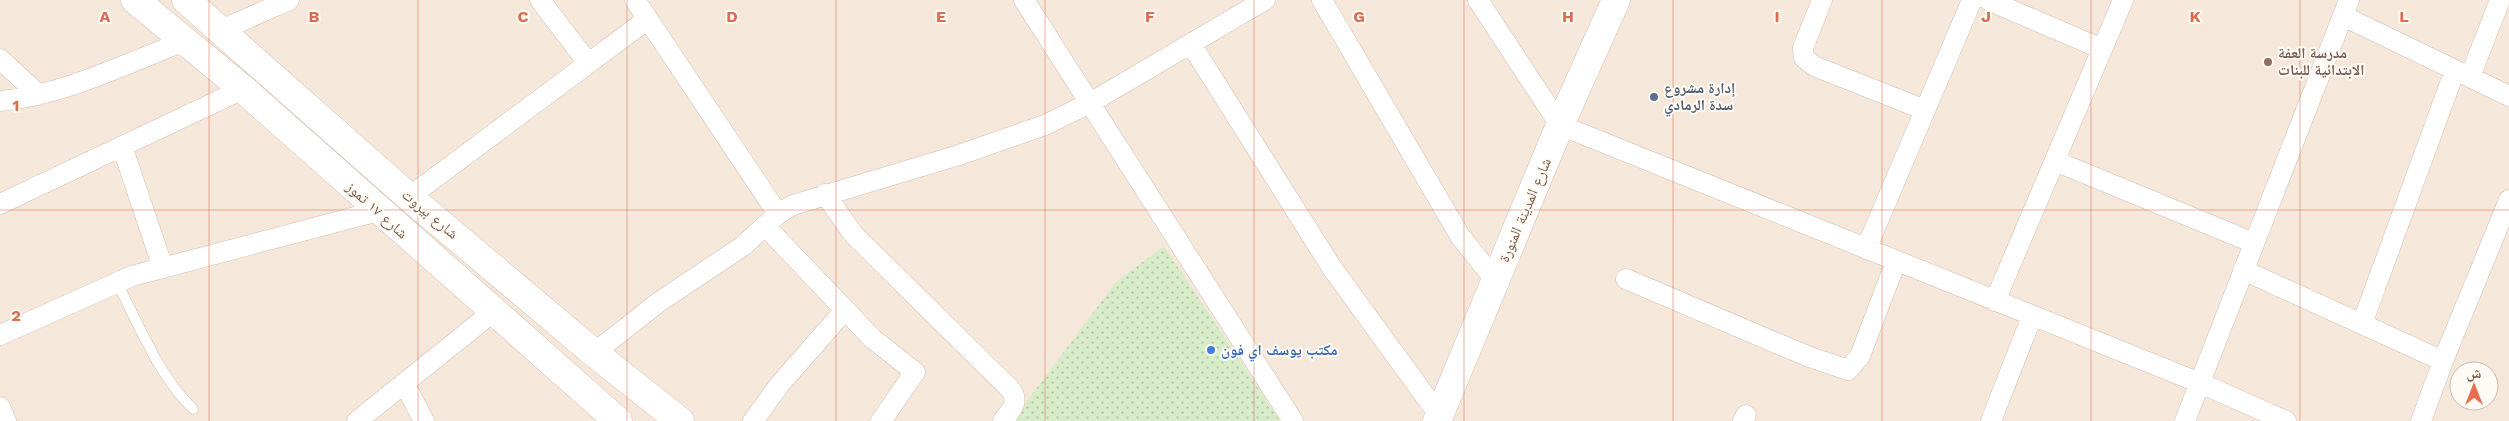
<svg xmlns="http://www.w3.org/2000/svg" width="2509" height="421" font-family="'Work Sans','Noto Naskh Arabic',sans-serif">
  <style>
    .residential { fill: #f5e8da; fill-rule: evenodd }
    .park { fill: url(#park-dots) }
    .lines { fill: none; stroke-linecap: round; stroke-linejoin: round }
    .lane-casing { stroke: #d1beb0; stroke-width: 11 }
    .street-casing { stroke: #d1beb0; stroke-width: 21 }
    .secondary-casing { stroke: #d6c0b0; stroke-width: 29 }
    .lane { stroke: #fff; stroke-width: 10 }
    .street { stroke: #fff; stroke-width: 20 }
    .secondary { stroke: #fff; stroke-width: 28 }
    .grid { fill: none; stroke: #dc6d51; stroke-width: 1; stroke-opacity: 0.55 }
    .education-dot { fill: #8d6e63; stroke: #fffaf3; stroke-width: 2 }
    .service-dot { fill: #5c6f8a; stroke: #fffaf3; stroke-width: 2 }
    .shop-dot { fill: #3f7fe0; stroke: #fffaf3; stroke-width: 2 }
    .labels { text-anchor: middle; dominant-baseline: central; stroke-width: 4; stroke-linejoin: round; paint-order: stroke }
    .education-label { font-size: 15px; font-weight: bold; fill: #785e54; stroke: #fffaf3; text-anchor: start }
    .service-label { font-size: 15px; font-weight: bold; fill: #4e5e75; stroke: #fffaf3; text-anchor: start }
    .street-label { font-size: 15px; fill: #7a5c4d; stroke: #fffaf3 }
    .shop-label { font-size: 15px; font-weight: bold; fill: #366cbe; stroke: #fffaf3; text-anchor: start }
    .grid-label { font-size: 16px; text-anchor: middle; font-weight: bold; fill: #dc6d51; stroke: #fffaf3; stroke-width: 4; stroke-linejoin: round; paint-order: stroke }
  </style>
  <defs>
    <pattern id="park-dots" width="8" height="8" patternUnits="userSpaceOnUse" patternTransform="scale(1.25)"><rect width="8" height="8" fill="#d8ecc9"/><path d="M2 2h.1M6 6h.1" fill="none" stroke="#b4c2a5" stroke-width="1.8" stroke-linecap="round"/></pattern>
  </defs>
  <rect width="100%" height="100%" fill="#fdf6ec"/>
  <path class="residential" d="M0,0H2509V421H0ZM2459,371H2489V401H2459Z"/>
  <path class="park" d="M1164,246L1280,421H1012L1116,282Z"/>
  <g class="lines">
    <defs>
      <path id="lane" d="M117,283C140,326 158,375 193,409"/>
      <path id="street" d="M540,0L588,63
        M635,0L778,214
        M1024,0L1293,421
        M1322,0L1460,236L1495,280
        M1478,0L1560,125L2200,383L2286,421
        M1822,0L1803,48L1804,58L1814,66L1925,110
        M1988,0L2102,49
        M2343,16L2509,96
        M221,30L289,0
        M1191,44L1332,268L1439,415
        M0,59L39,95
        M2470,77L2500,0
        M0,101C64,95 125,64 185,41
        M122,146L163,268
        M2055,161L2254,243
        M825,194L854,235L1012,391C1019,404 1010,411 1003,421
        M409,197L648,19
        M0,204L243,89
        M765,226L873,339L915,372L881,421
        M1866,249L1972,0
        M2243,270L2443,361L2421,421
        M1626,279L1807,356L1848,370L1860,356L1896,261
        M1995,301L2123,0
        M2362,324L2455,70
        M0,335L132,276L378,211
        M594,353L659,302L743,246L778,214L793,205L959,155L1045,125L1090,103L1265,0
        M2443,361L2509,200
        M404,383L424,421
        M0,407L6,421
        M357,421L493,312
        M753,421L780,384L845,310
        M1743,421L1746,415
        M1991,421L2032,316
        M2185,421L2349,0"/>
      <path id="secondary" d="M135,0L243,89L618,421
        M186,0L409,197L594,353L680,421
        M1437,421L1560,125L1616,0"/>
    </defs>
    <use href="#lane" class="lane-casing"/>
    <use href="#street" class="street-casing"/>
    <use href="#secondary" class="secondary-casing"/>
    <use href="#lane" class="lane"/>
    <use href="#street" class="street"/>
    <use href="#secondary" class="secondary"/>
  </g>
  <path class="grid" d="M209,0V421M418,0V421M627,0V421M836,0V421M1045,0V421M1254,0V421M1464,0V421M1673,0V421M1882,0V421M2091,0V421M2300,0V421M0,210H2509"/>
  <circle class="education-dot" cx="2268" cy="62" r="5"/>
  <circle class="service-dot" cx="1654" cy="97" r="5"/>
  <circle class="shop-dot" cx="1211" cy="350" r="5"/>
  <g class="labels">
    <g class="education-label">
      <text x="2278" y="53">مدرسة العفة<tspan x="2278" dy="17">الابتدائية للبنات</tspan></text>
    </g>
    <g class="service-label">
      <text x="1664" y="88">إدارة مشروع<tspan x="1664" dy="17">سدة الرمادي</tspan></text>
    </g>
    <g class="street-label">
      <text transform="translate(377 210) rotate(42)">شارع ١٧ تموز</text>
      <text transform="translate(1525 210) rotate(-67)">شارع المدينة المنورة</text>
      <text transform="translate(430 214) rotate(40)">شارع بيروت</text>
    </g>
    <g class="shop-label">
      <text x="1221" y="350">مكتب يوسف اي فون</text>
    </g>
  </g>
  <g class="grid-label">
    <text x="105" y="22">A</text>
    <text x="314" y="22">B</text>
    <text x="523" y="22">C</text>
    <text x="732" y="22">D</text>
    <text x="941" y="22">E</text>
    <text x="1150" y="22">F</text>
    <text x="1359" y="22">G</text>
    <text x="1568" y="22">H</text>
    <text x="1777" y="22">I</text>
    <text x="1986" y="22">J</text>
    <text x="2195" y="22">K</text>
    <text x="2404" y="22">L</text>
    <text x="16" y="111">1</text>
    <text x="16" y="321">2</text>
  </g>
  <g transform="translate(2474 386)"><circle r="24" fill="#fffaf3" stroke="#cabbb1"/>
  <path d="M0-4L9 19L0 12L-9 19Z" fill="#e76f51"/>
  <text y="-8" font-size="14" font-weight="bold" text-anchor="middle" fill="#7a5c4d">ش</text>
  </g>
</svg>
